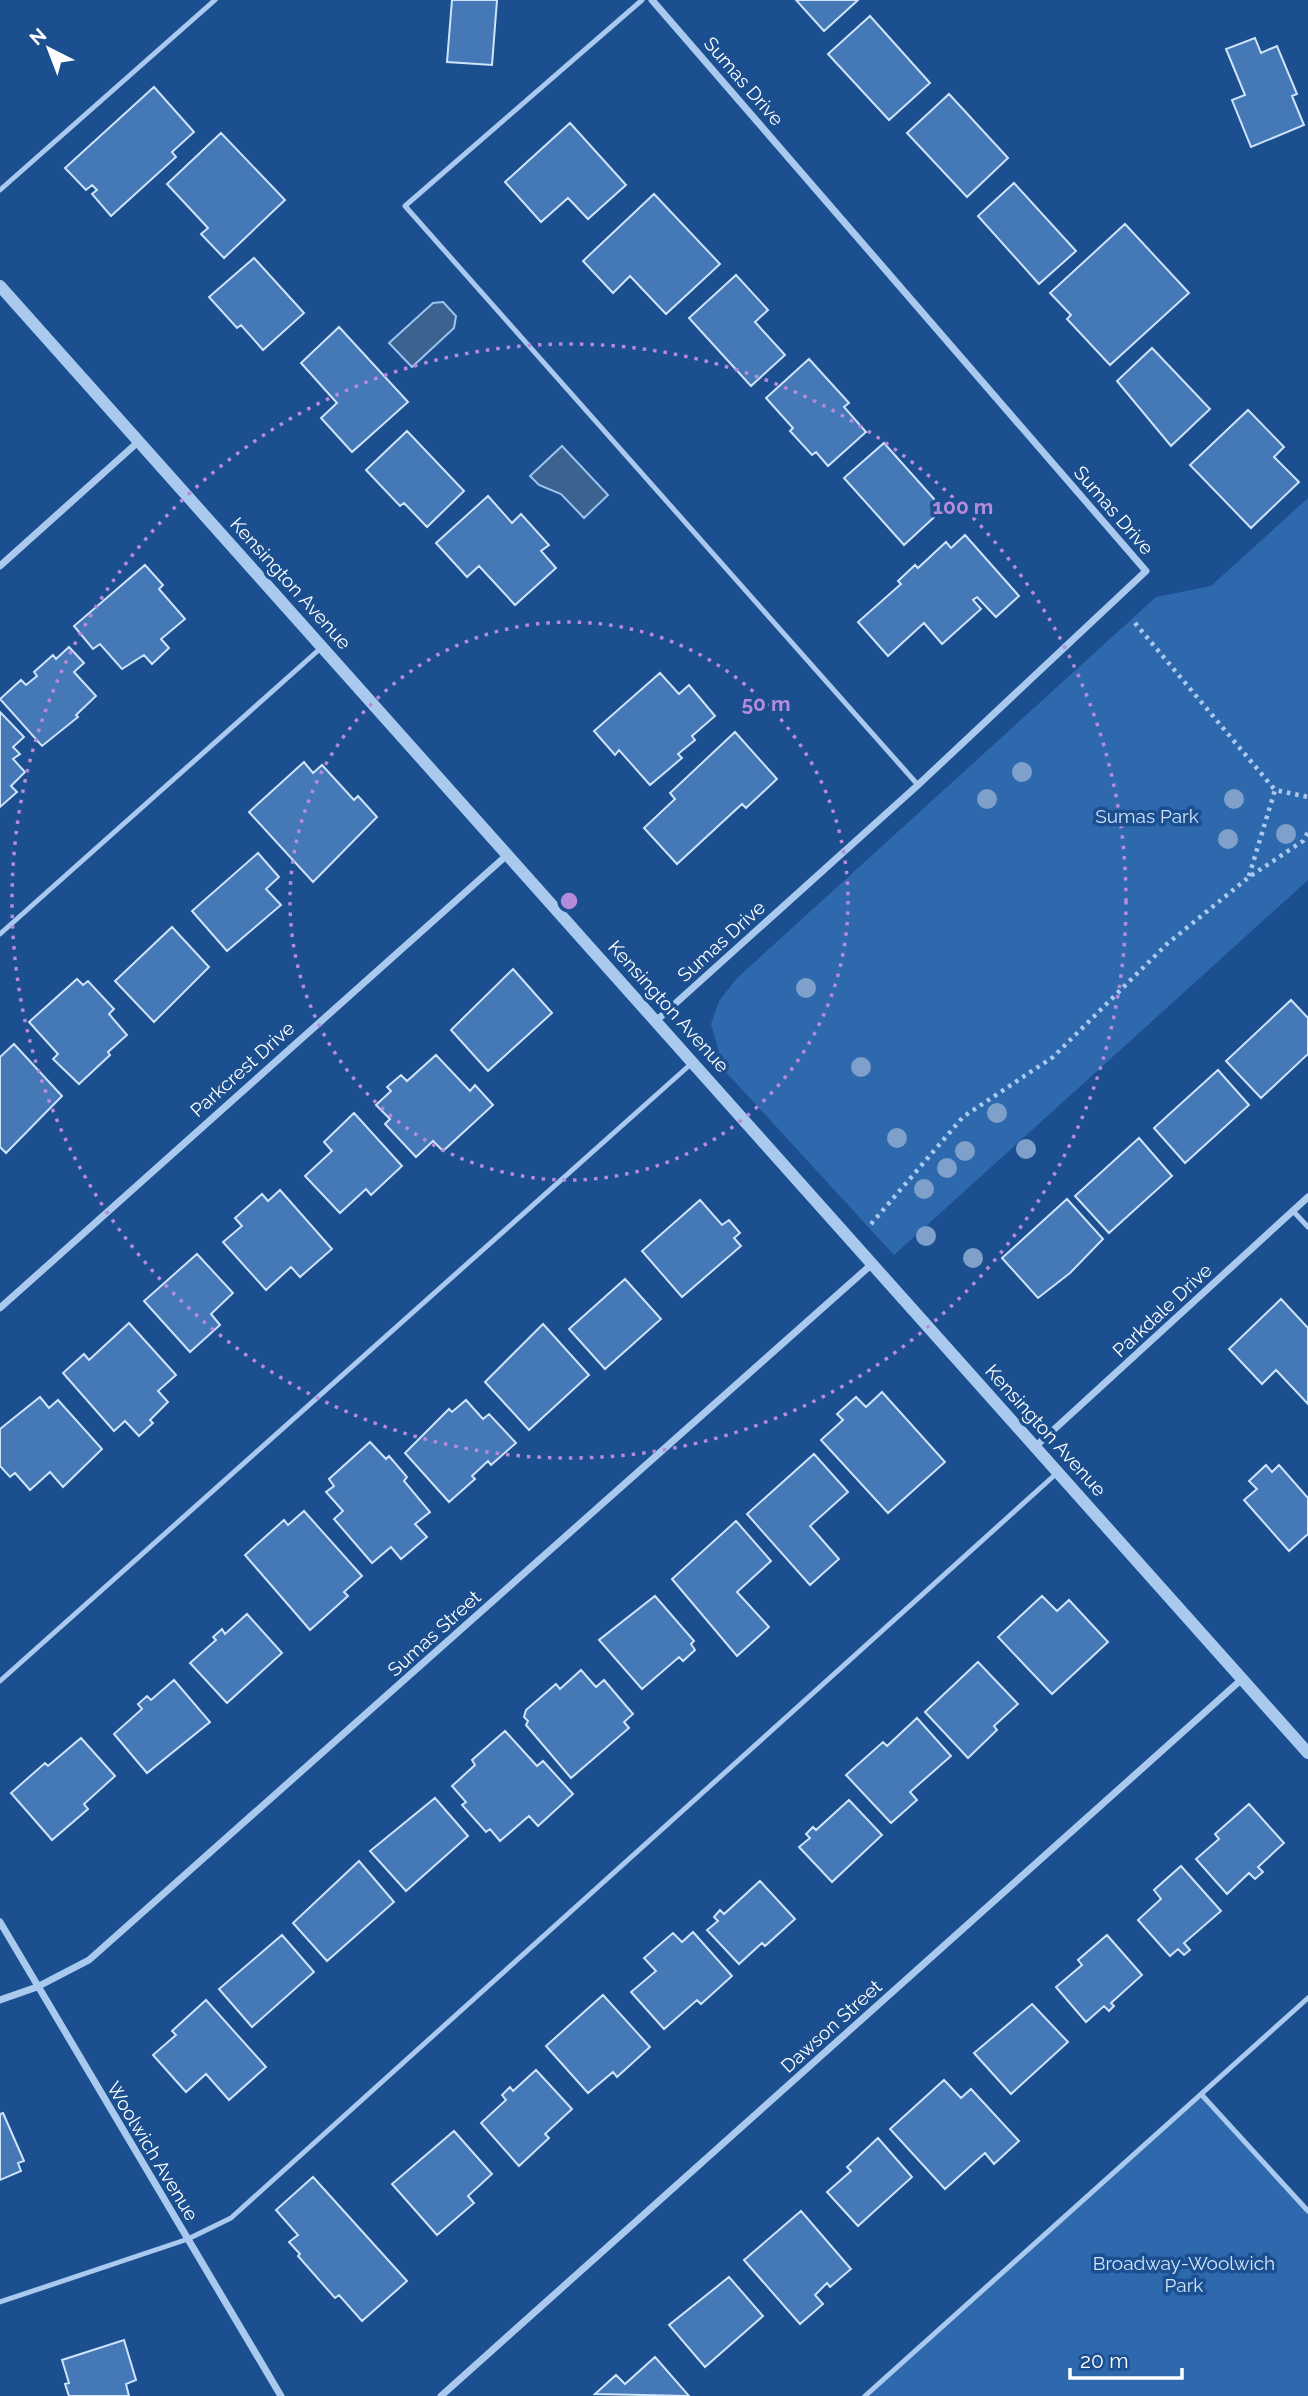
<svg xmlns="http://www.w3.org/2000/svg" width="1308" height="2396" font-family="Raleway,sans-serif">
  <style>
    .green { fill: #2e69ad }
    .water { fill: #3c6290; stroke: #9cc4f0; stroke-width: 2 }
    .building { fill: #4478b7; stroke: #cfe3fa; stroke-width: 2 }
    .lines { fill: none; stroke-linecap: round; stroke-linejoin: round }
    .path { stroke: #a9c9ee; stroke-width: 4.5; stroke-dasharray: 3.5 5; stroke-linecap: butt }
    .service { stroke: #a9c9ee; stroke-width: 5 }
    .minor { stroke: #a9c9ee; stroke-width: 7 }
    .tertiary { stroke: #a9c9ee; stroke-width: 12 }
    .tree { fill: #7ea0ca }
    .ring { fill: none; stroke: #b68bdc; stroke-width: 3.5; stroke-dasharray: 3.5 7 }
    .labels { text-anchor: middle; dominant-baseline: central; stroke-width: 7; stroke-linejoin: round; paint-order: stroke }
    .street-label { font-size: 19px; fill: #fff; stroke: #1b4f8f }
    .park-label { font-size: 19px; fill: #cfe3fa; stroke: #1b4f8f }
    .centre { fill: #b68bdc; stroke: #1b4f8f; stroke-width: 3.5 }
    .ring-label { font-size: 21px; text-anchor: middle; font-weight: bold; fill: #b68bdc; stroke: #1b4f8f; stroke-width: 7; stroke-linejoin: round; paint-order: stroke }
  </style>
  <rect width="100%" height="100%" fill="#1b4f8f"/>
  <path class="green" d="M1308,498V880L894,1255L724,1070L711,1024L719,1001L737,978L1156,597L1211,586Z
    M1201,2094L1308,2211V2396H865Z"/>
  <path class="water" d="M443,302L456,316L454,328L412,367L389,343L433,303Z
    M562,446L608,495L584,518L561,494L539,485L530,476Z"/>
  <path class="building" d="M452,0H497L492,65L447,62Z
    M796,0H858L824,31Z
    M870,16L930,83L889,120L828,54Z
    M1255,38L1261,53L1277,46L1297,94L1292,96L1304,125L1251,147L1232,100L1245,95L1226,49Z
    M154,87L194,132L172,152L176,157L111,216L92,194L97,190L92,185L86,190L65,168Z
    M949,94L1008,158L967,197L907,133Z
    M570,123L626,185L588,219L568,198L541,222L505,182Z
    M221,133L285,200L224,258L201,234L208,228L167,184Z
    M1014,183L1076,251L1039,284L978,216Z
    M654,194L720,264L666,314L630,276L613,293L583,261Z
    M1125,224L1189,293L1110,365L1067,319L1071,315L1050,293Z
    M254,258L304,313L263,350L241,325L237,328L209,297Z
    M736,275L768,310L755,322L785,355L751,386L689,318Z
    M339,327L408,402L352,452L321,418L337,403L301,363Z
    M1152,348L1210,409L1171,446L1117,381Z
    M809,359L849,403L844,407L866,432L828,466L816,452L812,455L790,431L793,428L766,398Z
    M1248,410L1284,447L1274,457L1299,482L1251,528L1190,465Z
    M407,431L464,491L427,527L404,503L400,506L366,470Z
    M884,443L943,509L904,545L844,478Z
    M488,496L512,523L521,514L549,545L541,551L556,568L515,605L479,566L467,577L436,543Z
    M965,535L1019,596L996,617L977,597L973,600L981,609L942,644L924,623L888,656L858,622L901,584L898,581L915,565L918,568L946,542L951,548Z
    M145,565L163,585L159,589L185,619L161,639L169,648L152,664L144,655L122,669L100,644L93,649L74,626Z
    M69,647L84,663L74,672L96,696L76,715L78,717L42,746L0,699L21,680L26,685L37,676L34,672L53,655L56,659Z
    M660,673L679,694L689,685L715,716L692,736L695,740L678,754L682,758L650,785L619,750L615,755L594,731Z
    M0,712L24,737L13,747L20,754L13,759L25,772L11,786L17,792L0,807Z
    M735,732L777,779L746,808L742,804L677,864L644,828L675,799L670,793Z
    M304,762L313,773L322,765L354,800L358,796L377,817L313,882L249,812Z
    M258,853L279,877L266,889L281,905L227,951L192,911Z
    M172,927L209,967L154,1022L115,981Z
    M513,969L552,1013L488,1071L451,1030Z
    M77,979L83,985L88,981L114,1009L109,1014L127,1035L108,1052L110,1055L79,1084L53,1059L58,1054L29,1022Z
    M1291,1000L1308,1018V1054L1261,1098L1226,1061Z
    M14,1044L62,1096L6,1153L0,1147V1057Z
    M436,1055L470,1091L475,1085L493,1105L443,1151L433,1141L416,1157L385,1124L390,1119L376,1105L391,1091L387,1087L401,1075L407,1081Z
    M1218,1070L1249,1105L1185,1163L1154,1128Z
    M354,1113L402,1166L371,1195L366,1189L340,1213L305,1176L332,1151L324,1142Z
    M1139,1138L1172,1176L1109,1233L1075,1196Z
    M280,1190L332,1249L300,1277L291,1267L266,1290L223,1242L242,1226L235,1218L262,1194L268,1201Z
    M1067,1199L1103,1239L1070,1273L1038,1298L1002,1258Z
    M700,1200L722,1225L729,1220L740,1233L734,1238L741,1246L682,1297L642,1251Z
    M197,1254L233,1293L211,1314L220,1325L190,1352L144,1301Z
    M625,1279L661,1319L605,1369L569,1329Z
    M1281,1299L1308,1328V1404L1276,1370L1262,1384L1229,1349Z
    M129,1323L176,1375L158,1391L168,1402L150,1420L153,1423L139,1436L125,1421L114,1431L63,1373L84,1354L89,1360Z
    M543,1324L589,1375L529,1430L485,1382Z
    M882,1392L945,1462L888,1513L821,1440L843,1420L837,1414L856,1397L866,1407Z
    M40,1397L49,1408L58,1400L102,1449L63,1487L50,1472L30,1490L15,1473L10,1477L0,1466V1429Z
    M466,1400L483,1419L489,1414L516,1443L491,1465L488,1461L472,1476L475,1479L449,1502L405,1453L449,1409L452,1412Z
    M370,1442L386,1459L389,1456L407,1477L404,1481L430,1512L415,1524L427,1537L401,1559L391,1547L372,1563L334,1519L343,1511L326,1492L334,1486L329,1479Z
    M814,1454L848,1492L810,1526L839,1559L810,1585L747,1514Z
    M1266,1465L1272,1472L1279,1465L1308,1498V1534L1289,1551L1244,1500L1257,1489L1249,1481Z
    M304,1511L362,1576L344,1592L348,1596L310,1630L245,1555L284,1520L288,1525Z
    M736,1521L771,1561L737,1592L769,1627L737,1656L672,1579Z
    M655,1596L694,1641L691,1644L695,1650L683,1661L679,1657L642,1689L599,1640Z
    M1042,1596L1057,1611L1069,1600L1108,1642L1052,1694L998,1637Z
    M247,1614L282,1653L227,1703L190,1663L216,1640L213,1637L222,1629L225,1634Z
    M978,1662L1018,1704L994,1726L997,1730L968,1758L925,1712Z
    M581,1670L596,1687L604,1680L633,1714L624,1722L629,1728L571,1778L526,1725L528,1721L524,1717L526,1710L556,1684L560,1689Z
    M174,1680L210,1722L147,1773L114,1734L142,1709L138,1704L147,1696L151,1700Z
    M917,1718L951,1756L910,1792L917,1800L891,1823L846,1775L883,1742L887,1746Z
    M505,1731L537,1766L543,1761L573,1794L538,1826L529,1816L500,1841L490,1829L486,1832L462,1805L466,1802L452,1786L475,1765L472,1760Z
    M81,1738L115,1776L84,1804L88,1809L52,1840L11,1793L45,1763L48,1766Z
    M435,1798L468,1836L406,1891L370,1851Z
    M849,1800L882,1835L832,1882L799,1847L810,1838L806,1834L813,1827L816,1830Z
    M1249,1804L1284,1843L1258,1867L1263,1872L1255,1879L1249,1873L1227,1894L1196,1859L1219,1839L1215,1834Z
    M359,1861L394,1902L327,1961L293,1923Z
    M1181,1866L1221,1911L1184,1943L1190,1950L1184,1955L1178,1949L1170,1956L1138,1920L1161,1899L1154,1890Z
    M760,1881L795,1919L765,1946L762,1943L739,1964L707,1930L718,1921L714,1917L720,1910L724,1914Z
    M693,1932L732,1976L701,2004L697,2000L664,2029L631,1992L656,1971L644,1958L673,1933L682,1942Z
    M282,1935L314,1972L252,2027L219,1989Z
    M1107,1935L1142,1975L1111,2003L1114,2006L1109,2011L1104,2006L1086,2022L1056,1987L1082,1965L1078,1960Z
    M603,1995L650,2047L617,2077L613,2072L588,2093L546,2046Z
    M206,2000L266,2067L229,2100L206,2074L186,2092L153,2055L176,2035L172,2031Z
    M1032,2004L1068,2042L1011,2094L974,2053Z
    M536,2070L572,2109L545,2134L549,2138L519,2166L481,2123L506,2100L502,2095L510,2087L513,2091Z
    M944,2080L961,2098L971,2089L1019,2141L994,2164L985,2153L945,2189L890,2129Z
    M3,2113L24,2161L18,2163L21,2171L0,2180V2114Z
    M454,2131L492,2174L468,2196L474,2203L437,2235L392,2184Z
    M878,2138L912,2177L858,2226L827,2192L851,2171L847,2167Z
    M313,2177L407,2281L362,2321L339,2295L335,2298L298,2256L300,2254L289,2242L298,2235L276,2210Z
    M801,2211L851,2269L830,2287L827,2283L815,2295L823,2304L800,2324L744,2260Z
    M729,2277L763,2316L705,2367L669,2325Z
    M124,2340L136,2380L126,2384L129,2396H69L65,2384L69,2383L62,2360Z
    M655,2357L689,2396L595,2394L616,2375L625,2384Z"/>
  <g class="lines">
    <path class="path" d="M1135,623L1275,790
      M1249,876L1275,790L1308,797
      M871,1224L963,1117L1053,1057L1167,944L1249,877L1303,841L1308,832"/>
    <path class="service" d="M642,0L405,206L918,785
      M0,190L215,0
      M0,934L322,647
      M1293,1211L1308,1227
      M0,1681L692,1063
      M1201,2094L1308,2211
      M0,2302L188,2239L231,2218L1057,1473
      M865,2396L1308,1998"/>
    <path class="minor" d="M652,0L1146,571L918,785L657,1020
      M0,566L138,442
      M0,1308L507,855
      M1036,1446L1308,1197
      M0,1922L281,2396
      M0,2000L37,1987L89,1960L872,1264
      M441,2396L1242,1679"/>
    <path class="tertiary" d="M0,286L1308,1753"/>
  </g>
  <g class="tree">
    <circle cx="1022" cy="772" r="10"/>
    <circle cx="987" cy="799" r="10"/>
    <circle cx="1234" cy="799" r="10"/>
    <circle cx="1286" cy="834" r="10"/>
    <circle cx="1228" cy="839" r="10"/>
    <circle cx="806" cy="988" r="10"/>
    <circle cx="861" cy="1067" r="10"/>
    <circle cx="997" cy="1113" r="10"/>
    <circle cx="897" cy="1138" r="10"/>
    <circle cx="1026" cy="1149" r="10"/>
    <circle cx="965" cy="1151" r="10"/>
    <circle cx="947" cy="1168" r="10"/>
    <circle cx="924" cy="1189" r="10"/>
    <circle cx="926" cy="1236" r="10"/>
    <circle cx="973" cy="1258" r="10"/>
  </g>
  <g class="ring">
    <circle cx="569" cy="901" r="279"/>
    <circle cx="569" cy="901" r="557"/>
  </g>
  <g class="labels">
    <g class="street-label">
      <text transform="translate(744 81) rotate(49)">Sumas Drive</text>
      <text transform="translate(1114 510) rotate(49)">Sumas Drive</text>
      <text transform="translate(291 583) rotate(48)">Kensington Avenue</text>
      <text transform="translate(721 941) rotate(-42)">Sumas Drive</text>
      <text transform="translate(669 1006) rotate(48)">Kensington Avenue</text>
      <text transform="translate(242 1069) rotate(-42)">Parkcrest Drive</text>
      <text transform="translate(1162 1310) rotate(-43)">Parkdale Drive</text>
      <text transform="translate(1046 1430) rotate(48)">Kensington Avenue</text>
      <text transform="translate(434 1633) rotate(-42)">Sumas Street</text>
      <text transform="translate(831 2026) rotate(-42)">Dawson Street</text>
      <text transform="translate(153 2151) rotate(59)">Woolwich Avenue</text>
    </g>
    <g class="park-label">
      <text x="1147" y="816">Sumas Park</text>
      <text x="1184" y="2263">Broadway-Woolwich<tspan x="1184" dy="22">Park</tspan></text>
    </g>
  </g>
  <circle cx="569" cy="901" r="10" class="centre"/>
  <g class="ring-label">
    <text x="963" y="514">100 m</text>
    <text x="766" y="711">50 m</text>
  </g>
  <g transform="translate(49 49) rotate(318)" stroke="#1b4f8f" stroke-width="5" paint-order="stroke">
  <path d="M0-5L12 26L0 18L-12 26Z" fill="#ffffff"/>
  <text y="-10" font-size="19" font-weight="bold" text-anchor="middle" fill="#ffffff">N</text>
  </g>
  <path d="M1070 2368v10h112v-10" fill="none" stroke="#ffffff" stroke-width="3.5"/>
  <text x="1080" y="2368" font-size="21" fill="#ffffff" stroke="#1b4f8f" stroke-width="5" paint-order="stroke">20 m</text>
</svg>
